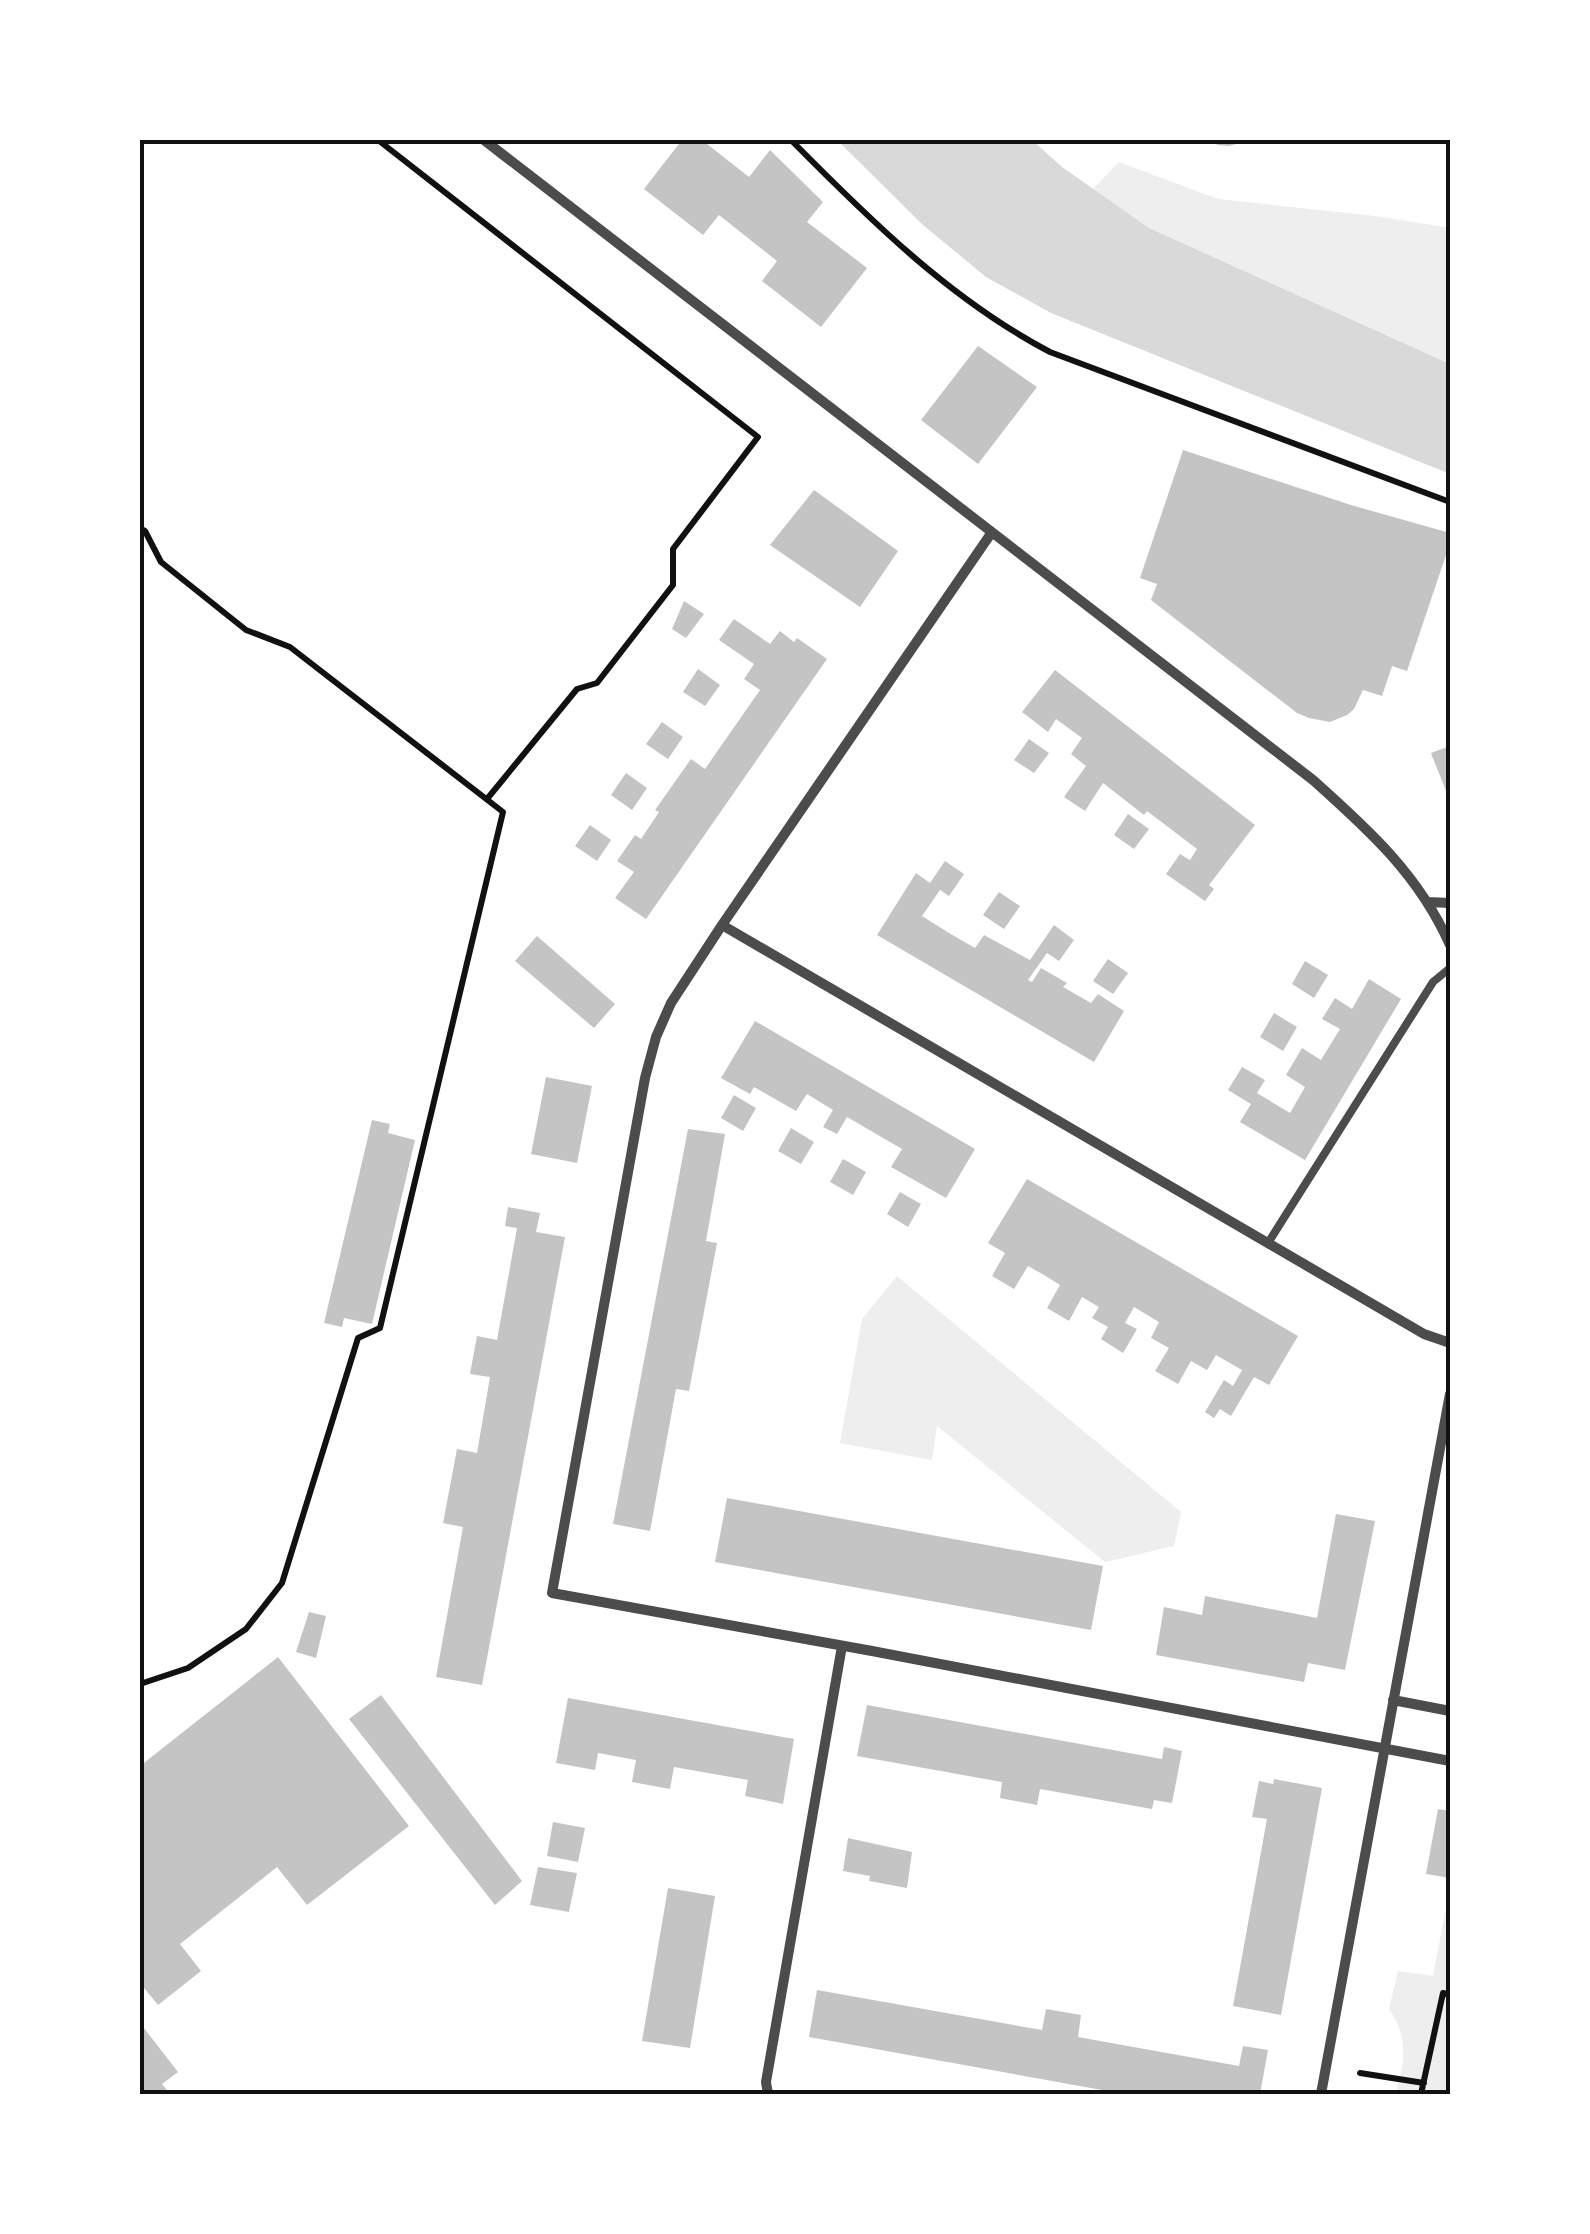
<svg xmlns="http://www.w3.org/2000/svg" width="1590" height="2234" font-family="Mulish,sans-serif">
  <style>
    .green { fill: #eee }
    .water { fill: #d9d9d9 }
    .building { fill: #c4c4c4 }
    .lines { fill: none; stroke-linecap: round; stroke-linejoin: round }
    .path { stroke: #111; stroke-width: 6 }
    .service { stroke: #4c4c4c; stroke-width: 8 }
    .minor { stroke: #4c4c4c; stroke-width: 10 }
    .neatline { fill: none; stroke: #111; stroke-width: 4 }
  </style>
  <rect width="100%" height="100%" fill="#fff"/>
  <path class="green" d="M1119,162L1218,199L1375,216L1450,228V364L1149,228L1093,189Z
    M897,1276L1181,1512L1174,1546L1105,1562L937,1426L932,1460L840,1443L862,1319Z
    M1450,1887V2094H1395C1406,2064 1408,2036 1389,2009L1398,1971L1433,1976Z"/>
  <path class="water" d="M837,140H1032L1062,167L1149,228L1450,364V474L1051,313L986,277L923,225Z"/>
  <path class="building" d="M682,140H702L749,177L770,150L823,202L807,222L867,268L821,327L762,281L777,261L719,215L703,235L644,189Z
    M1205,140H1245L1246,141L1229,146L1218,145Z
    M978,346L1037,387L978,464L921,420Z
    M1183,450L1351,505L1450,533V543L1407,671L1392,666L1382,696L1363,690L1354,709L1347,715L1330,722L1309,718L1297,713L1151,600L1157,584L1140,578Z
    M814,490L898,551L860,607L770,545Z
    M684,601L704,614L686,638L672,629Z
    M734,619L770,644L780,631L794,642L797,638L827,659L646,919L615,898L634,872L617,861L635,835L641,839L659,812L655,810L691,759L705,769L760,690L744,679L754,664L719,640Z
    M698,669L720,685L705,706L683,692Z
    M1055,670L1255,825L1209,885L1214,889L1205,901L1166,874L1180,854L1190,860L1197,849L1147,811L1144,815L1103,783L1085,811L1064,797L1086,766L1071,754L1082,738L1056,719L1048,732L1022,712Z
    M662,722L683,737L668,759L646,744Z
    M1029,739L1049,753L1034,773L1014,760Z
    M1450,746V801L1431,753Z
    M626,773L647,788L632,810L611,795Z
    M1128,814L1149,829L1134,849L1114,835Z
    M590,825L611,840L597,861L575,846Z
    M945,861L964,874L949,896L940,890L922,916L949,933L975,948L984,935L1030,960L1054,925L1074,940L1059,961L1047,953L1028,980L1032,982L1041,968L1067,983L1063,987L1091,1003L1098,994L1124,1011L1094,1062L877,935L916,873L930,883Z
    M999,892L1020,906L1004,929L983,915Z
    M537,936L615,1004L594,1028L515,961Z
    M1108,959L1128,973L1113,994L1093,981Z
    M1305,961L1328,975L1314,998L1292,984Z
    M1369,979L1401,999L1305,1160L1240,1122L1251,1104L1228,1090L1242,1067L1265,1080L1257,1093L1290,1113L1305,1087L1286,1075L1302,1048L1321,1060L1340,1029L1322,1019L1335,998L1352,1009Z
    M1274,1013L1297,1027L1283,1051L1260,1037Z
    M755,1021L975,1149L946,1198L891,1167L902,1149L847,1117L837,1134L823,1127L833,1110L807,1094L796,1111L754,1087L750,1094L721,1078Z
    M546,1077L592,1086L577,1163L531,1154Z
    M734,1095L756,1108L743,1131L721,1118Z
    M372,1120L390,1124L388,1133L415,1140L372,1324L344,1318L342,1327L324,1323Z
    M791,1128L814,1142L801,1164L778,1151Z
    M688,1129L725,1134L706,1241L717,1243L689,1391L676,1389L650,1531L613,1524Z
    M843,1159L866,1172L853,1195L830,1182Z
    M1027,1179L1298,1336L1269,1385L1254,1377L1231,1416L1220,1409L1214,1418L1205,1412L1224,1380L1233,1386L1242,1370L1216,1355L1207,1370L1191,1361L1178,1384L1155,1371L1169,1348L1151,1338L1159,1322L1134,1307L1125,1323L1137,1329L1123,1353L1101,1339L1108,1327L1092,1318L1099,1307L1082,1297L1069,1321L1047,1308L1060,1285L1044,1275L1028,1266L1014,1289L992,1276L1005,1253L988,1243Z
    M900,1192L921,1204L908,1227L887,1214Z
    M508,1207L540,1213L536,1232L565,1237L482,1685L436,1677L463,1527L443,1523L457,1449L477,1453L490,1377L470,1374L477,1336L497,1340L517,1228L505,1226Z
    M727,1498L1103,1566L1091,1630L715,1562Z
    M1336,1514L1375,1521L1345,1670L1308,1663L1304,1682L1156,1655L1164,1607L1202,1615L1205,1596L1317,1618Z
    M309,1612L326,1616L316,1658L296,1652Z
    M278,1657L409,1826L307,1905L277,1867L180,1944L201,1971L158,2005L140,1983V1766Z
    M381,1695L522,1881L495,1905L349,1719Z
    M568,1698L794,1739L783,1804L745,1796L748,1780L674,1767L670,1789L632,1782L636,1760L598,1753L595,1770L556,1763Z
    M867,1705L1162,1759L1164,1747L1182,1751L1172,1803L1154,1800L1152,1809L1040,1789L1037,1805L1000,1798L1002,1782L857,1756Z
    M1274,1779L1322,1788L1281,2015L1233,2006L1267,1819L1252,1817L1259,1781L1273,1784Z
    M1438,1809L1450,1811V1878L1426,1874Z
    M553,1822L585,1828L578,1862L547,1856Z
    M848,1838L912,1852L907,1888L869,1881L870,1876L843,1871Z
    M538,1867L577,1873L569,1912L530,1905Z
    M668,1888L715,1896L690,2048L642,2041Z
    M817,1990L1042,2030L1046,2009L1081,2015L1078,2037L1239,2066L1243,2046L1268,2050L1260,2094H1124L809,2037Z
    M140,2023L178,2072L162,2084L170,2094H142L140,2091Z"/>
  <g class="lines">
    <path class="path" d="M378,140L758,437L673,549V585L597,683L577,689L487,799
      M791,140C869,219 951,300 1050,352L1450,502
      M140,528L145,531L161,562L246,630L290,647L503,812L380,1328L358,1338L282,1583L246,1629L188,1668L140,1684
      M1360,2073L1424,2083
      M1421,2094L1443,1993L1450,1995"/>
    <path class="service" d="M1268,1243L1433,982L1450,968"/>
    <path class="minor" d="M484,140L1313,780C1369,830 1419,875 1450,945
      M992,532L722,925L1424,1334L1450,1343
      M1428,902L1450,903
      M722,925L671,1003L656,1037L645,1078L552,1593L872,1651L1450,1761
      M1393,1700L1450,1711
      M768,2094L766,2082L842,1646
      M1321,2094L1450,1394"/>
  </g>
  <rect width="1590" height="2234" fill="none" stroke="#ffffff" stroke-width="285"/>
  <rect x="142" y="142" width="1306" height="1950" class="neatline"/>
</svg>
